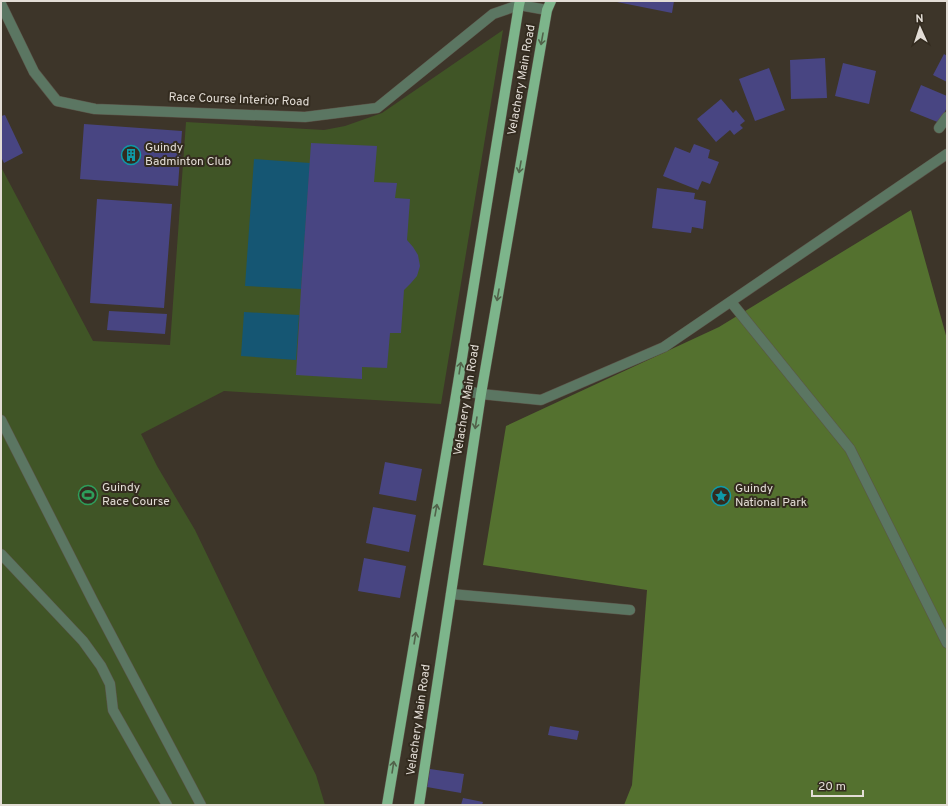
<svg xmlns="http://www.w3.org/2000/svg" width="948" height="806" font-family="Overpass,sans-serif">
  <style>
    .green { fill: #405526 }
    .forest { fill: #54712f }
    .water { fill: #155673 }
    .building { fill: #484582 }
    .lines { fill: none; stroke-linecap: round; stroke-linejoin: round }
    .minor-casing { stroke: #5b5348; stroke-width: 11 }
    .major-casing { stroke: #5b5348; stroke-width: 11 }
    .minor { stroke: #5b7662; stroke-width: 10 }
    .major { stroke: #7db58b; stroke-width: 10 }
    .oneway { stroke: #51624a }
    .labels { text-anchor: middle; dominant-baseline: central; stroke-width: 4; stroke-linejoin: round; paint-order: stroke }
    .street-label { font-size: 12px; fill: #e3ddd6; stroke: #332b1f }
    .poi-label { font-size: 12px; fill: #e3ddd6; stroke: #332b1f; text-anchor: start }
  </style>
  <rect width="100%" height="100%" fill="#3d3529"/>
  <path class="green" d="M503,30L441,404L224,391L141,434L157,466L195,530L266,677L316,775L325,805H1V167L93,341L170,345L186,122L324,130L345,126L382,113Z"/>
  <path class="forest" d="M911,210L947,339V805H624L632,785L647,590L483,565L506,426L719,327Z"/>
  <path class="water" d="M254,159L310,163L301,289L245,286Z
    M244,312L299,315L296,360L241,356Z"/>
  <path class="building" d="M617,1H674L672,13L617,2Z
    M944,54L947,56V82L933,75Z
    M825,58L827,98L791,99L790,60Z
    M843,63L876,71L869,104L835,96Z
    M769,68L785,110L755,121L739,79Z
    M921,85L947,96V107L940,123L910,111Z
    M721,99L733,113L736,110L745,121L740,125L743,128L734,135L730,130L716,142L697,119Z
    M5,115L23,153L4,163L1,157V116Z
    M84,124L182,131L178,186L80,179Z
    M311,143L377,146L374,182L397,183L395,198L410,199L407,240L413,247L418,255L420,266L417,276L411,283L404,290L401,333H390L387,368L362,367V379L296,375L301,289Z
    M694,144L710,150L708,158L719,162L710,184L702,181L698,190L663,176L675,147L690,153Z
    M657,188L695,193L694,199L706,201L703,229L692,227L691,233L652,228Z
    M97,199L172,204L164,308L90,303Z
    M109,311L167,314L165,334L107,330Z
    M385,462L422,469L416,501L379,494Z
    M373,507L416,515L409,552L366,543Z
    M364,558L406,566L400,598L358,591Z
    M550,726L579,731L577,740L548,735Z
    M430,769L464,774L461,793L427,787Z
    M463,798L483,802L482,805H461Z"/>
  <g class="lines">
    <defs>
      <path id="minor" d="M1,4L34,72L57,101L95,109L305,117L377,108L493,14L519,5L547,10
        M939,128L947,117
        M731,302L850,449L947,643
        M457,389L481,394L541,400L664,347L947,154
        M1,420L93,601L201,805
        M1,554L83,641L101,666L110,684L113,710L167,805
        M451,594L630,610"/>
      <path id="major" d="M387,805L457,389L519,5L520,1
        M419,805L481,394L547,10L551,1"/>
    </defs>
    <use href="#minor" class="minor-casing"/>
    <use href="#major" class="major-casing"/>
    <use href="#minor" class="minor"/>
    <use href="#major" class="major"/>
  </g>
  <defs><path id="oneway-shaft" d="M-6 0H5M1.5-3L5.5 0L1.5 3" fill="none" stroke-width="1.6" stroke-linecap="round" stroke-linejoin="round"/></defs>
  <g class="oneway">
    <use href="#oneway-shaft" transform="translate(542 39) rotate(100)"/>
    <use href="#oneway-shaft" transform="translate(520 167) rotate(100)"/>
    <use href="#oneway-shaft" transform="translate(498 295) rotate(100)"/>
    <use href="#oneway-shaft" transform="translate(460 368) rotate(-81)"/>
    <use href="#oneway-shaft" transform="translate(476 423) rotate(99)"/>
    <use href="#oneway-shaft" transform="translate(436 510) rotate(-80)"/>
    <use href="#oneway-shaft" transform="translate(415 638) rotate(-81)"/>
    <use href="#oneway-shaft" transform="translate(393 767) rotate(-81)"/>
  </g>
  <defs>
    <symbol id="building-ring" viewBox="-11 -11 22 22"><circle r="9.5" fill="#332b1f" stroke="#0f9aa8" stroke-width="1.5"/><path d="M-4-6H4V6H1V3H-1V6H-4ZM-2.5-4.3h1.7v1.8h-1.7ZM.8-4.3h1.7v1.8H.8ZM-2.5-1h1.7V.8h-1.7ZM.8-1h1.7V.8H.8Z" fill="#0f9aa8"/></symbol>
    <symbol id="stadium-ring" viewBox="-11 -11 22 22"><circle r="9.5" fill="#332b1f" stroke="#2e9e5b" stroke-width="1.5"/><path d="M0-5a6.5 5 0 1 0 0 10a6.5 5 0 1 0 0-10ZM-3.5-1.8h7v3.6h-7Z" fill="#2e9e5b"/></symbol>
    <symbol id="sight-ring" viewBox="-11 -11 22 22"><circle r="9.5" fill="#332b1f" stroke="#0f9aa8" stroke-width="1.5"/><path d="M0-6L1.8-2.2L6-1.7L2.9 1.2L3.7 5.4L0 3.3L-3.7 5.4L-2.9 1.2L-6-1.7L-1.8-2.2Z" fill="#0f9aa8"/></symbol>
  </defs>
  <g fill-rule="evenodd">
    <use href="#building-ring" x="120" y="144" width="22" height="22"/>
    <use href="#stadium-ring" x="77" y="484" width="22" height="22"/>
    <use href="#sight-ring" x="710" y="485" width="22" height="22"/>
  </g>
  <g class="labels">
    <g class="street-label">
      <text transform="translate(522 80) rotate(-80)">Velachery Main Road</text>
      <text transform="translate(239 100) rotate(2)">Race Course Interior Road</text>
      <text transform="translate(467 400) rotate(-81)">Velachery Main Road</text>
      <text transform="translate(419 720) rotate(-82)">Velachery Main Road</text>
    </g>
    <g class="poi-label">
      <text x="145" y="148">Guindy<tspan x="145" dy="14">Badminton Club</tspan></text>
      <text x="102" y="488">Guindy<tspan x="102" dy="14">Race Course</tspan></text>
      <text x="735" y="489">Guindy<tspan x="735" dy="14">National Park</tspan></text>
    </g>
  </g>
  <rect width="948" height="806" fill="none" stroke="#e3ddd6" stroke-width="4"/>
  <g transform="translate(920 28) rotate(357)" stroke="#332b1f" stroke-width="3" paint-order="stroke">
  <path d="M0-3L7 15L0 10L-7 15Z" fill="#e3ddd6"/>
  <text y="-6" font-size="11" font-weight="bold" text-anchor="middle" fill="#e3ddd6">N</text>
  </g>
  <path d="M812 790v6h51v-6" fill="none" stroke="#e3ddd6" stroke-width="2"/>
  <text x="818" y="790" font-size="12" fill="#e3ddd6" stroke="#332b1f" stroke-width="3" paint-order="stroke">20 m</text>
</svg>
